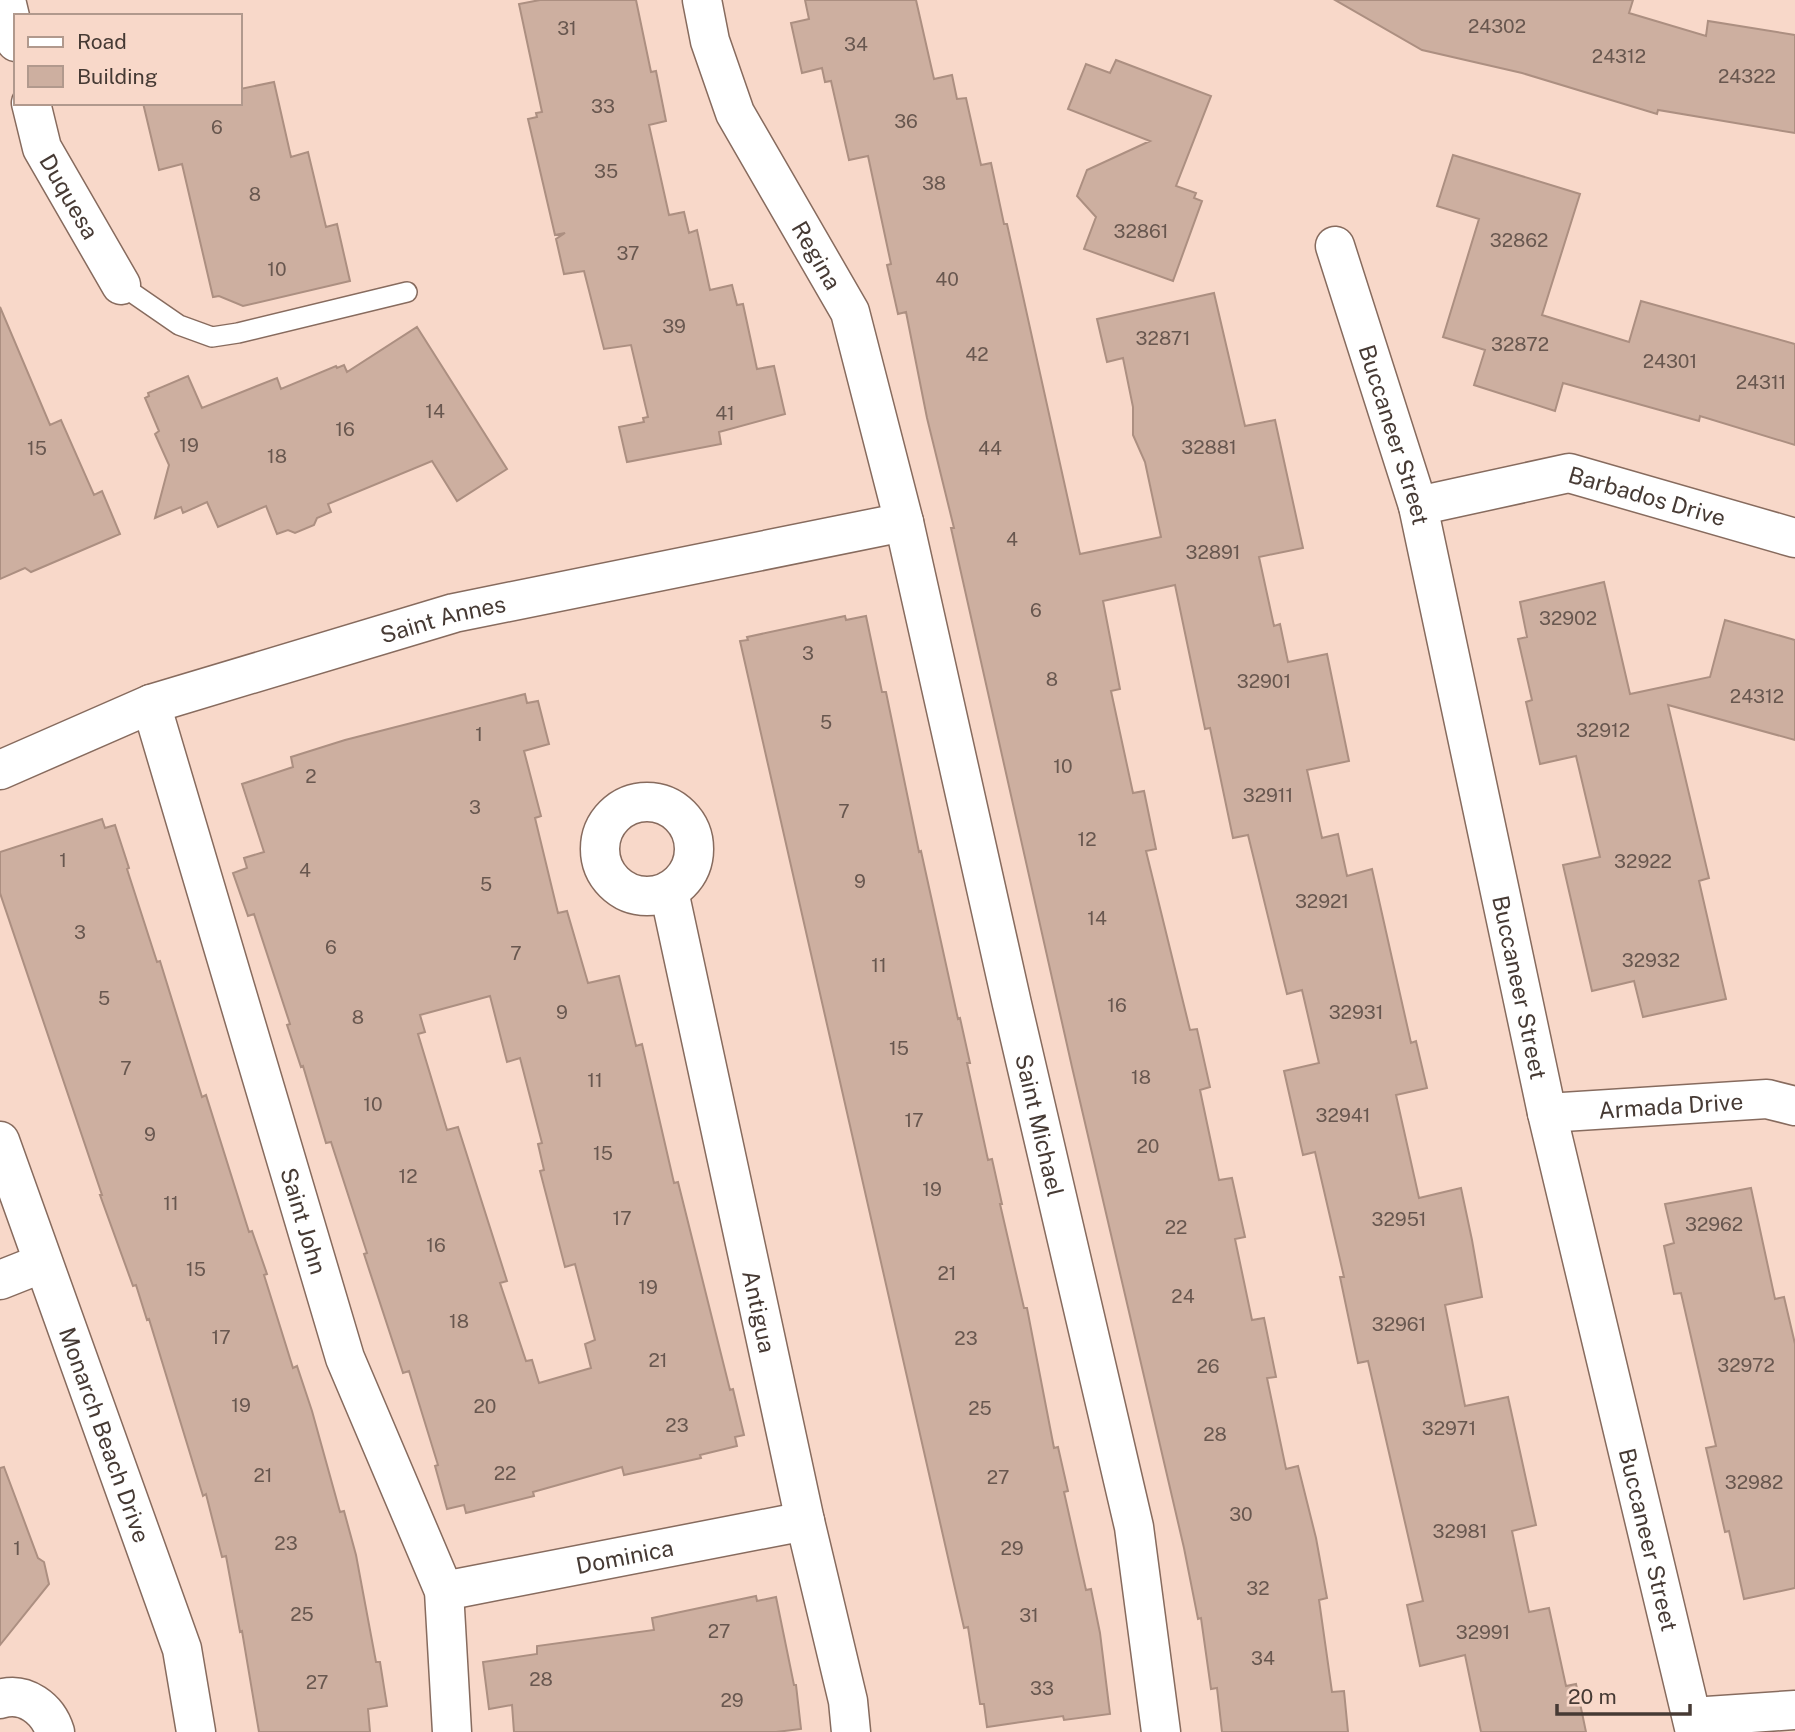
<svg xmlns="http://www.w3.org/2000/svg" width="1795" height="1732" font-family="'Public Sans',sans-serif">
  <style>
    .building { fill: #cdafa0; stroke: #ac8f81; stroke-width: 2; fill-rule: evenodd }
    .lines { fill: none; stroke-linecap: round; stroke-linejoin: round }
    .service-casing { stroke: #876b5e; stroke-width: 22 }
    .minor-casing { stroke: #876b5e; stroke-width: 41 }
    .tertiary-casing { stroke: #876b5e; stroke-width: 41 }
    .service { stroke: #fff; stroke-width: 19 }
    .minor { stroke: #fff; stroke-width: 38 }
    .tertiary { stroke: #fff; stroke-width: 38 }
    .labels { text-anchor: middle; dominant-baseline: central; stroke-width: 5; stroke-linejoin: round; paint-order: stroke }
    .number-label { font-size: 19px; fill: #68574f }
    .street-label { font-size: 23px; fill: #463a34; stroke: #f8d8c9 }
  </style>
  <rect width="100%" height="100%" fill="#f8d8c9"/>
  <path class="building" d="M540,0H636L651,72L656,71L666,121L649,125L669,215L684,212L689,233L697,230L710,290L732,285L737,305L743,304L757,369L774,366L785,414L719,432L721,444L627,462L619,427L644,422L643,418L648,417L631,345L604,349L584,271L564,274L556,239L565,233L555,235L528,119L537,117L536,113L542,112L519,4Z
    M805,0H916L934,79L952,75L957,99L966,98L981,165L991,163L1004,224H1007L1080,554L1161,537L1145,462L1133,435V407L1123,358L1107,362L1097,319L1214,293L1245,426L1275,420L1303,548L1259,557L1274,626L1280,624L1288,662L1327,654L1349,761L1307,770L1322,838L1338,834L1347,876L1372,869L1411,1043L1416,1041L1427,1088L1396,1095L1419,1198L1461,1188L1472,1240L1482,1297L1445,1305L1465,1406L1508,1397L1536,1525L1512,1531L1529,1612L1549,1608L1566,1686L1576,1684L1586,1732H1481L1465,1655L1420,1666L1407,1605L1423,1601L1368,1361L1358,1363L1340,1277H1344L1315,1152L1303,1155L1284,1071L1319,1063L1302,990L1287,994L1248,835L1233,838L1210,728L1205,729L1175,585L1103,601L1120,689L1111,691L1133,793L1144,791L1156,849L1146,851L1190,1030L1197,1029L1210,1087L1200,1090L1219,1180L1232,1178L1245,1237L1235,1239L1252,1320L1264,1318L1276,1377L1267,1378L1286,1469L1298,1466L1316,1538L1327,1598L1319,1600L1332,1692L1344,1691L1348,1732H1222L1217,1688L1211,1689L1201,1618L1198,1619L1184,1548L1072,1067L951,528H954L927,418L906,312L898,314L887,265L891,264L868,156L849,160L831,81L825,82L822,68L802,73L791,23L809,19Z
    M1335,0H1633L1629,13L1706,36L1708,21L1795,35V133L1658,110L1657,114L1522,73L1422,50Z
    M1116,60L1211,96L1176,186L1196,193L1194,198L1202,201L1173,281L1084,249L1096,217L1077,196L1087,170L1150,141L1068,109L1086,64L1110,73Z
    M274,82L291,157L308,152L326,227L337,224L350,281L243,306L219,296L213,297L182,164L159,170L143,103H240V89Z
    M1453,155L1580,194L1542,315L1629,342L1641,301L1795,344V445L1700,416L1699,421L1563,383L1555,411L1474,385L1485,350L1443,337L1479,219L1437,206Z
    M0,307L50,425L61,420L94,495L102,491L120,534L31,572L25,568L0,579Z
    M417,327L507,469L457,501L432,461L328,504L331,512L317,518L314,525L295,533L288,530L277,534L266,506L218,527L207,502L183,513L181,507L155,518L169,465L155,434L159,431L145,398L149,396L148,393L188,376L202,408L277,378L281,389L336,366L337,368L344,365L347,372Z
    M1604,582L1630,694L1710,677L1725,620L1795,640V740L1668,705L1709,878L1699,881L1726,999L1643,1017L1634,981L1592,991L1563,865L1600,857L1576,756L1540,764L1526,702L1532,700L1518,639L1527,637L1520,602Z
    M845,616L846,620L866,616L882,692H886L919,852L921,851L958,1019L960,1018L970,1063H967L988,1160L992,1159L1002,1204H1000L1024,1308H1027L1054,1448L1058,1447L1068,1491L1064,1492L1086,1590L1091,1589L1100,1633L1110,1714L1064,1720L1063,1716L987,1727L984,1704H980L968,1627L964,1628L740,641L748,640L747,637Z
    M525,694L527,703L538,701L549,744L524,751L541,816L535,818L558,913L567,911L588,983L619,976L636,1046L642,1044L674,1183L678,1182L730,1390L733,1389L744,1435L735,1437L737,1446L700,1455L701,1458L624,1475L622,1467L533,1492L534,1496L466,1513L464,1505L447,1509L435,1466L438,1465L409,1371L403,1373L364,1254L367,1253L331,1142L326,1143L303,1066L301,1067L287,1025L290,1024L254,914L248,916L233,873L247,868L244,858L264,852L242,784L293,767L291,757L345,740ZM490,996L507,1062L520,1058L542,1143L538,1144L544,1170L540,1171L565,1267L575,1264L595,1340L585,1344L591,1368L539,1383L532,1360L526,1361L500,1283L507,1281L458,1127L447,1130L418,1034L425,1032L420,1015Z
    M102,819L105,828L115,825L129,868L127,869L157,962L160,961L202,1097L206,1095L249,1232L252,1231L267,1274L264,1275L293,1368L297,1366L312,1411L340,1512L344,1511L356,1555L376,1662H380L387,1706L368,1709L370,1732H259L242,1631L240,1632L226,1556L222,1557L206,1494L203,1496L149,1319L147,1320L136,1285L133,1286L100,1195H102L0,893V852Z
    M1751,1188L1775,1299L1784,1297L1795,1344V1588L1744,1599L1729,1531L1725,1532L1706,1448L1716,1446L1681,1293L1674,1294L1664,1246L1674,1243L1665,1204Z
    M4,1467L38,1558L44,1562L49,1584L0,1645V1468Z
    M756,1596L757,1601L776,1597L794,1685H796L801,1729L776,1732H514L512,1705L489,1709L483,1662L537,1654V1646L654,1630L652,1618Z"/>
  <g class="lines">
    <defs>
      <path id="service" d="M121,285L179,325L212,337L238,333L407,292"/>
      <g id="minor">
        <path d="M6,0L16,42"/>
        <path id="s1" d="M702,0L710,41L735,113L850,312L904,522L1012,1004L1134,1527L1161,1732"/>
        <path id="s2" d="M31,103L42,148L121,285"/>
        <path id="s3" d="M1335,246L1418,506L1547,1113L1695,1732"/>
        <path id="s4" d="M1418,506L1569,473L1795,538"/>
        <path id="s5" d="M151,704L345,1358L444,1591L452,1732"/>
        <path id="s6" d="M0,770L151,704L454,613L904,522"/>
        <circle cx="647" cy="849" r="47"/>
        <path id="s7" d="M669,891L805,1521L848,1701L851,1732"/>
        <path id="s8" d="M1547,1113L1767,1099L1795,1106"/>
        <path d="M0,1280L43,1263"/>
        <path id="s9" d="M444,1591L805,1521"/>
        <path d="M0,1699C25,1691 48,1709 55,1732"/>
        <path d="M1692,1717L1795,1710"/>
      </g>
      <g id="tertiary">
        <path id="s10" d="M0,1141L182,1649L196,1732"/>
      </g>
    </defs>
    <use href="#service" class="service-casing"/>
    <use href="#minor" class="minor-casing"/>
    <use href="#tertiary" class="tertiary-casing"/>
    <use href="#service" class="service"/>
    <use href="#minor" class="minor"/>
    <use href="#tertiary" class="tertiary"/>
  </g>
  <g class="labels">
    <g class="number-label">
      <text x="1497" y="26">24302</text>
      <text x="567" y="28">31</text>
      <text x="856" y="44">34</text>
      <text x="1619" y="56">24312</text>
      <text x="1747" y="76">24322</text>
      <text x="603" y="106">33</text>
      <text x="906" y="121">36</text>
      <text x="217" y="127">6</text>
      <text x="606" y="171">35</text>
      <text x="934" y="183">38</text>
      <text x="255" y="194">8</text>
      <text x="1141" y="231">32861</text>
      <text x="1519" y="240">32862</text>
      <text x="628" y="253">37</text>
      <text x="277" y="269">10</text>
      <text x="947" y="279">40</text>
      <text x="674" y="326">39</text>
      <text x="1163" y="338">32871</text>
      <text x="1520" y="344">32872</text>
      <text x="977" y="354">42</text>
      <text x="1670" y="361">24301</text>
      <text x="1761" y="382">24311</text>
      <text x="435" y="411">14</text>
      <text x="725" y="413">41</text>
      <text x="345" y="429">16</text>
      <text x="189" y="445">19</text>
      <text x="1209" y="447">32881</text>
      <text x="37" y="448">15</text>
      <text x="990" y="448">44</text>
      <text x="277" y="456">18</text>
      <text x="1012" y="539">4</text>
      <text x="1213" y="552">32891</text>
      <text x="1036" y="610">6</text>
      <text x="1568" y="618">32902</text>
      <text x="808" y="653">3</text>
      <text x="1052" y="679">8</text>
      <text x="1264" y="681">32901</text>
      <text x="1757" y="696">24312</text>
      <text x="826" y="722">5</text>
      <text x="1603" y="730">32912</text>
      <text x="479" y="734">1</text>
      <text x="1063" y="766">10</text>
      <text x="311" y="776">2</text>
      <text x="1268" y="795">32911</text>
      <text x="475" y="807">3</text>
      <text x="844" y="811">7</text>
      <text x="1087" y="839">12</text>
      <text x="63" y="860">1</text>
      <text x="1643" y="861">32922</text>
      <text x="305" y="870">4</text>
      <text x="860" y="881">9</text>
      <text x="486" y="884">5</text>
      <text x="1322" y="901">32921</text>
      <text x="1097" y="918">14</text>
      <text x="80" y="932">3</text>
      <text x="331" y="947">6</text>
      <text x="516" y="953">7</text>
      <text x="1651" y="960">32932</text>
      <text x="879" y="965">11</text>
      <text x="104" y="998">5</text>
      <text x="1117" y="1005">16</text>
      <text x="562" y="1012">9</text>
      <text x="1356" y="1012">32931</text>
      <text x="358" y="1017">8</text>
      <text x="899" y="1048">15</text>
      <text x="126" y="1068">7</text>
      <text x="1141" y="1077">18</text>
      <text x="595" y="1080">11</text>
      <text x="373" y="1104">10</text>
      <text x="1343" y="1115">32941</text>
      <text x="914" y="1120">17</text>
      <text x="150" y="1134">9</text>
      <text x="1148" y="1146">20</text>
      <text x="603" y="1153">15</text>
      <text x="408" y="1176">12</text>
      <text x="932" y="1189">19</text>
      <text x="171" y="1203">11</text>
      <text x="622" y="1218">17</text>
      <text x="1399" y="1219">32951</text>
      <text x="1714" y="1224">32962</text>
      <text x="1176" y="1227">22</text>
      <text x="436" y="1245">16</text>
      <text x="196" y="1269">15</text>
      <text x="947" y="1273">21</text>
      <text x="648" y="1287">19</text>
      <text x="1183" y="1296">24</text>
      <text x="459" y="1321">18</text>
      <text x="1399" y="1324">32961</text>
      <text x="221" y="1337">17</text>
      <text x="966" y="1338">23</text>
      <text x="658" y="1360">21</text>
      <text x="1746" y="1365">32972</text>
      <text x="1208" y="1366">26</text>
      <text x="241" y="1405">19</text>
      <text x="485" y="1406">20</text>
      <text x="980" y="1408">25</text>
      <text x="677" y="1425">23</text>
      <text x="1449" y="1428">32971</text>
      <text x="1215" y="1434">28</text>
      <text x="505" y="1473">22</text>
      <text x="263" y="1475">21</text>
      <text x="998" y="1477">27</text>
      <text x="1754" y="1482">32982</text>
      <text x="1241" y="1514">30</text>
      <text x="1460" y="1531">32981</text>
      <text x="286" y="1543">23</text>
      <text x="17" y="1548">1</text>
      <text x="1012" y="1548">29</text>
      <text x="1258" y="1588">32</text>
      <text x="302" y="1614">25</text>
      <text x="1029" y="1615">31</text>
      <text x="719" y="1631">27</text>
      <text x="1483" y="1632">32991</text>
      <text x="1263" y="1658">34</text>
      <text x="541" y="1679">28</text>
      <text x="317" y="1682">27</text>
      <text x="1042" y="1688">33</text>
      <text x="732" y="1700">29</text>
    </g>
    <g class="street-label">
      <text stroke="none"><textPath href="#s2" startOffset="102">Duquesa</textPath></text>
      <text stroke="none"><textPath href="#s1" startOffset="282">Regina</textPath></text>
      <text stroke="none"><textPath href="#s3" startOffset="198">Buccaneer Street</textPath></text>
      <text stroke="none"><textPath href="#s4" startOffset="236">Barbados Drive</textPath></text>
      <text stroke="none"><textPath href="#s6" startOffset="469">Saint Annes</textPath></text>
      <text stroke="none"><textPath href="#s3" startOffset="765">Buccaneer Street</textPath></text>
      <text stroke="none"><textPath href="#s8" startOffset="124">Armada Drive</textPath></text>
      <text stroke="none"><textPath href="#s1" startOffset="1183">Saint Michael</textPath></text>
      <text stroke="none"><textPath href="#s5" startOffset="539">Saint John</textPath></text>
      <text stroke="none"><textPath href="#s7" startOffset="430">Antigua</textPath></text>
      <text stroke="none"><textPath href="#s10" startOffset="312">Monarch Beach Drive</textPath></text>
      <text stroke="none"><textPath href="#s3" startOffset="1332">Buccaneer Street</textPath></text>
      <text stroke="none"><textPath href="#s9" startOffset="184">Dominica</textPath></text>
    </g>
  </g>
  <rect x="14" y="14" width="228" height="91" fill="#f8d8c9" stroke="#b1998d" stroke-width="2"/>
  <rect x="28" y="37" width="35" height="10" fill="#ffffff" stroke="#b1998d" stroke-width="2"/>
  <text x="77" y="49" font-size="21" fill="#463a34">Road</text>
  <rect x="28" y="66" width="35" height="21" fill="#cdafa0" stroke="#b1998d" stroke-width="2"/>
  <text x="77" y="84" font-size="21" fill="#463a34">Building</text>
  <path d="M1557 1704v10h133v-10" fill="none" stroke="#463a34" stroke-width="3.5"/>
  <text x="1568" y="1704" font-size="21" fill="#463a34" stroke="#f8d8c9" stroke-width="5" paint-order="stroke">20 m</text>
</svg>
